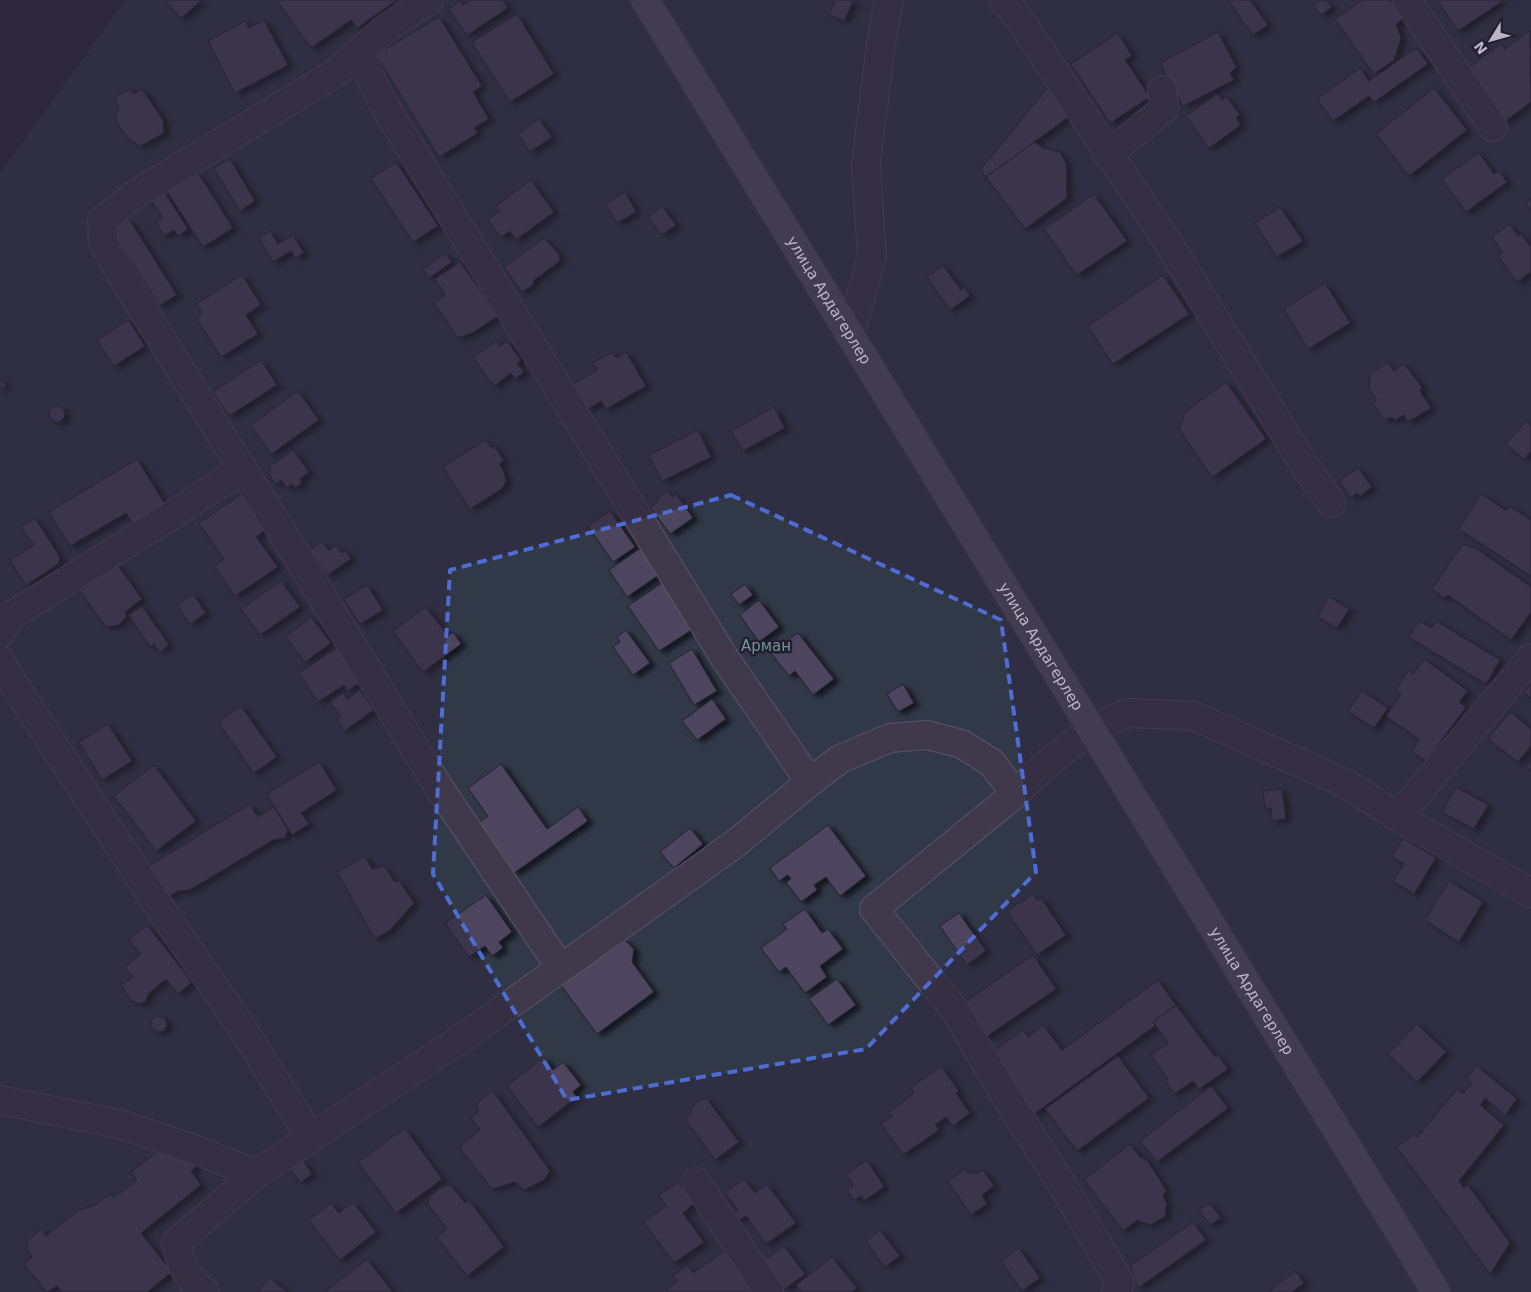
<svg xmlns="http://www.w3.org/2000/svg" width="1531" height="1292" font-family="'DejaVu Sans',sans-serif">
  <style>
    .green { fill: #313949 }
    .building { fill: #4d455d; stroke: #272033; filter: url(#shadow) }
    .lines { fill: none; stroke-linecap: round; stroke-linejoin: round }
    .minor-casing { stroke: #5b5467; stroke-width: 30 }
    .major-casing { stroke: #494255; stroke-width: 30 }
    .minor { stroke: #40394c; stroke-width: 28 }
    .major { stroke: #5e576c; stroke-width: 28 }
    .marked { fill: none; stroke: #4d6dd3; stroke-width: 4; stroke-dasharray: 10 6; stroke-linejoin: round }
    .labels { text-anchor: middle; dominant-baseline: central; stroke-width: 5; stroke-linejoin: round; paint-order: stroke }
    .street-label { font-size: 15px; fill: #bcb5c7; stroke: #251e31 }
    .park-label { font-size: 15px; fill: #6e9696; stroke: #251e31 }
  </style>
  <defs>
    <filter id="shadow"><feDropShadow dx="5.5" dy="3" stdDeviation="2.5" flood-color="#0009"/></filter>
  </defs>
  <rect width="100%" height="100%" fill="#2d263c"/>
  <path class="green" d="M125,0H1531V1292H0V173Z"/>
  <path class="building" d="M165,0H202L181,18Z
    M277,0H397L357,28L351,20L311,48Z
    M470,0H503L508,8L467,35L449,9L460,1L463,5Z
    M835,0H850L853,2L844,21L829,14Z
    M1228,0H1250L1268,25L1253,35Z
    M1320,0H1326L1332,7L1321,15L1313,5Z
    M1362,0H1391L1404,18L1396,24L1401,38L1394,60L1374,74L1335,19Z
    M1437,0H1504L1458,31Z
    M517,14L554,74L510,102L472,42Z
    M439,17L482,86L473,92L489,119L474,128L478,133L439,157L376,55Z
    M264,20L288,65L235,93L208,41L245,21L249,28Z
    M1530,30L1531,102L1504,122L1465,70L1501,44L1505,49Z
    M1218,32L1236,67L1230,73L1234,80L1183,106L1160,63Z
    M1118,33L1132,56L1125,60L1150,97L1110,123L1071,64Z
    M1416,48L1428,64L1374,102L1369,96L1333,121L1317,99L1360,68L1369,81Z
    M1049,86L1070,116L986,177L981,169Z
    M1434,88L1467,130L1409,176L1376,134Z
    M129,89L134,94L142,89L163,120L164,133L141,146L130,140L119,126L115,115L119,108L115,98Z
    M1217,94L1222,100L1226,96L1240,115L1236,118L1241,125L1209,148L1186,116Z
    M539,119L552,137L530,152L518,134Z
    M1034,142L1044,148L1060,152L1066,163L1067,198L1025,229L986,177Z
    M1479,153L1494,174L1499,171L1507,182L1466,212L1442,179Z
    M230,159L255,201L240,211L214,168Z
    M396,162L438,226L413,242L371,178Z
    M199,174L233,228L203,247L165,188L183,177Z
    M531,180L554,212L516,240L510,231L501,237L488,220L500,211L496,206Z
    M163,190L188,229L178,236L174,230L164,236L156,222L163,218L150,198Z
    M625,192L636,212L617,223L606,204Z
    M1094,194L1127,241L1077,275L1044,229Z
    M1531,199V211L1526,203Z
    M662,206L676,225L662,235L648,217Z
    M1280,207L1303,241L1277,257L1255,223Z
    M129,219L177,295L159,306L112,230Z
    M1509,224L1518,236L1521,234L1531,247V272L1517,282L1498,256L1503,252L1492,237Z
    M270,231L278,244L293,235L304,253L295,258L291,251L273,262L259,238Z
    M544,238L559,254L560,261L534,280L533,285L522,292L504,267Z
    M445,253L452,262L429,278L423,269Z
    M460,262L498,316L472,333L458,338L434,303L445,295L435,279Z
    M943,265L961,290L964,287L970,296L950,310L927,277Z
    M242,275L261,305L246,315L258,334L221,357L197,319L202,312L196,304Z
    M1163,275L1189,314L1113,364L1088,326Z
    M1325,283L1350,323L1308,349L1284,309Z
    M128,320L145,346L114,366L97,340Z
    M496,341L500,346L507,341L521,360L517,363L524,372L515,379L511,373L494,386L473,357Z
    M613,352L616,358L626,352L646,386L606,409L601,401L588,409L573,384L597,370L593,363Z
    M261,360L277,385L229,416L213,392Z
    M1387,362L1394,371L1404,364L1422,387L1420,391L1431,408L1408,422L1404,415L1395,420L1392,417L1385,420L1373,403L1377,400L1369,388L1370,375Z
    M0,377L6,386L0,390Z
    M1226,382L1266,439L1212,477L1179,429L1184,416V413Z
    M298,391L319,420L271,454L251,425Z
    M49 414a8 8 0 1 1 16 0a8 8 0 1 1-16 0Z
    M774,407L785,428L743,451L731,431Z
    M1526,421L1531,426V451L1524,459L1506,444Z
    M698,430L711,457L662,481L649,455Z
    M486,440L491,448L494,446L504,461L499,464L504,472L506,480L503,488L470,509L443,467Z
    M293,450L309,472L300,479L302,483L295,488L292,484L287,488L281,480L276,484L268,473L271,470L269,467Z
    M137,459L165,504L133,524L126,513L70,546L49,512Z
    M1358,468L1372,487L1360,496L1357,493L1351,498L1339,481Z
    M667,491L672,497L676,494L693,518L670,534L650,507L658,502L657,499Z
    M241,494L266,530L256,537L278,567L235,596L214,566L224,559L199,523Z
    M1481,494L1507,511L1510,507L1531,520V576L1459,529Z
    M610,511L635,547L613,562L588,526Z
    M35,518L60,557L58,564L26,585L10,560L34,545L21,527Z
    M322,541L329,551L336,545L342,553L346,551L351,559L327,575L310,550Z
    M1463,544L1477,549L1531,587V612L1511,640L1448,595L1444,598L1432,589Z
    M642,547L660,574L627,597L609,570Z
    M117,564L142,599L126,611V617L119,625L106,627L80,591Z
    M281,581L300,607L260,635L241,609Z
    M662,583L693,629L659,651L628,606Z
    M745,584L753,595L739,605L731,594Z
    M367,585L383,610L360,624L344,599Z
    M193,594L206,613L190,624L177,605Z
    M1329,597L1349,609L1337,628L1318,617Z
    M759,600L779,627L759,642L740,615Z
    M142,606L169,645L160,652L154,644L150,647L129,615Z
    M426,607L448,636L453,632L461,644L423,672L393,631Z
    M311,617L331,643L305,662L286,637Z
    M1419,621L1432,628L1436,621L1500,660L1486,684L1409,637Z
    M626,630L650,663L633,675L613,647L620,642L617,637Z
    M798,633L834,679L813,695L795,671L789,676L771,653Z
    M339,646L362,681L348,691L344,685L318,702L299,673Z
    M692,649L717,691L694,705L669,663Z
    M1424,659L1468,691L1459,702L1466,707L1426,761L1412,751L1420,740L1386,716L1401,694L1395,690L1409,670L1413,674Z
    M1531,683V698L1524,692Z
    M903,684L914,703L898,712L887,694Z
    M360,690L374,710L344,731L337,720L341,717L330,702L343,693L347,699Z
    M1362,691L1388,708L1374,728L1348,711Z
    M712,699L726,719L697,740L682,721Z
    M241,706L277,757L254,773L218,722Z
    M1510,712L1531,729V746L1518,762L1488,739Z
    M108,724L132,761L102,780L79,742Z
    M1531,759V770L1526,767Z
    M319,762L337,790L301,813L309,824L292,835L267,794Z
    M501,764L547,829L578,807L588,821L514,873L479,823L488,816L468,788Z
    M154,765L196,821L156,851L114,796Z
    M1456,787L1488,805L1474,829L1442,812Z
    M1282,789L1286,819L1272,821L1271,808H1265L1263,791Z
    M250,804L258,817L274,807L288,830L285,838L273,840L190,890L178,891L168,897L149,866Z
    M828,825L866,876L840,896L826,877L814,885L817,890L801,902L786,882L791,879L788,875L779,881L770,868Z
    M690,828L703,844L674,868L660,852Z
    M1403,838L1436,858L1414,894L1393,881L1404,864L1392,856Z
    M365,856L372,869L384,866L395,882L399,880L414,903L389,931L375,939L337,872Z
    M1449,881L1483,902L1459,942L1425,920Z
    M1033,894L1037,900L1041,898L1066,935L1037,955L1007,911Z
    M486,895L512,932L499,942L503,948L492,956L485,946L469,957L445,923Z
    M805,909L822,933L828,929L843,949L820,966L827,977L805,993L786,967L779,972L761,948L787,929L783,924Z
    M959,913L986,951L967,965L940,926Z
    M147,925L192,982L178,994L166,979L148,994L146,1001L140,1004L132,1001L125,991L122,984L133,977L125,967L141,954L129,939Z
    M622,939L627,942L634,949L632,962L654,992L597,1034L561,985Z
    M1033,955L1056,989L983,1039L962,1004Z
    M837,979L856,1005L828,1025L809,999Z
    M1158,980L1176,1005L1153,1022L1156,1025L1034,1114L990,1054L1023,1030L1028,1037L1043,1025L1062,1050Z
    M1176,1005L1215,1057L1218,1055L1228,1069L1199,1089L1193,1081L1174,1094L1165,1081L1168,1079L1151,1055L1168,1043L1153,1022Z
    M151 1024a8 8 0 1 1 16 0a8 8 0 1 1-16 0Z
    M1417,1024L1446,1052L1417,1082L1388,1054Z
    M1118,1056L1149,1098L1077,1151L1045,1109Z
    M544,1057L553,1070L563,1062L581,1085L573,1092L577,1097L538,1127L507,1086Z
    M941,1066L959,1091L956,1093L970,1113L953,1126L946,1117L935,1125L939,1130L903,1155L881,1124L892,1116L889,1112L914,1093L911,1088Z
    M1477,1066L1517,1099L1505,1115L1485,1098L1480,1105L1504,1125L1459,1181L1464,1188L1468,1185L1510,1243L1490,1274L1397,1147L1414,1134L1417,1138L1457,1089L1463,1094L1472,1083L1467,1078Z
    M1211,1086L1228,1108L1157,1162L1140,1141Z
    M493,1091L550,1171L544,1180L524,1190L515,1182L492,1189L459,1147L480,1130L471,1118L479,1111L476,1103Z
    M702,1099H707L739,1142L715,1160L685,1119L691,1114V1109L694,1104Z
    M405,1128L442,1179L396,1213L358,1162Z
    M1130,1144L1140,1157L1147,1160L1166,1190L1163,1197L1167,1204L1165,1212L1166,1216L1150,1225L1137,1220L1123,1231L1084,1180Z
    M163,1147L197,1166L191,1171L201,1185L141,1233L172,1272L147,1292H62L57,1286L47,1292L24,1264L32,1257L26,1248L29,1245L26,1241L41,1229L46,1236L79,1210L95,1205L110,1194L113,1198L137,1180L131,1172Z
    M303,1160L312,1174L300,1183L290,1168Z
    M867,1160L884,1187L864,1201L861,1196L854,1200L847,1189L853,1185L846,1174Z
    M966,1169L969,1174L972,1172L976,1174L983,1170L994,1186L982,1195L987,1204L971,1215L948,1181Z
    M744,1179L755,1193L767,1184L796,1223L766,1244L746,1216L739,1220L734,1213L738,1210L725,1192Z
    M678,1182L694,1204L683,1213L704,1242L674,1263L644,1222L666,1206L659,1195Z
    M450,1184L465,1203L469,1200L504,1247L467,1276L437,1237L447,1229L428,1204L430,1196L442,1187Z
    M353,1202L376,1232L340,1260L309,1220L331,1203L339,1213Z
    M1210,1203L1221,1218L1210,1225L1199,1210Z
    M1193,1222L1206,1240L1138,1288L1130,1266Z
    M880,1230L900,1256L885,1267L866,1241Z
    M784,1246L805,1274L785,1289L764,1261Z
    M729,1248L757,1292H668L666,1290L677,1282L673,1276L688,1265L693,1273Z
    M1019,1248L1040,1278L1022,1291L1001,1261Z
    M832,1257L857,1288L851,1292H801L796,1285Z
    M367,1259L393,1292H325Z
    M1295,1271L1304,1283L1292,1292H1268Z
    M270,1278L287,1292H257Z"/>
  <g class="lines">
    <defs>
      <path id="minor" d="M429,0L385,29L337,72L136,194L102,221L103,241L120,273L328,606L438,786L560,967
        M1003,0L1016,14L1167,241L1306,468L1331,503
        M1407,0L1493,127
        M359,53L382,102L724,657L810,782
        M1108,155L1164,109L1162,90
        M850,335L872,256L866,164L882,37L889,0
        M0,633L11,616L169,517L242,469
        M0,660L4,669L163,913L243,1029L311,1138
        M1015,794L874,909L956,1012L1005,1095L1070,1197L1120,1283L1116,1292
        M1398,817L1531,658
        M0,1100L123,1125L199,1151L256,1174
        M696,1182L769,1292
        M205,1292C188,1281 180,1262 176,1243L256,1174L461,1039L602,939L736,843L810,782L840,759L890,738L927,735L962,744L992,763L1015,794L1048,763L1091,729L1128,713L1194,716L1345,783L1398,817L1531,893"/>
      <g id="major">
        <path id="s1" d="M645,0L1436,1292"/>
      </g>
    </defs>
    <use href="#minor" class="minor-casing"/>
    <use href="#major" class="major-casing"/>
    <use href="#minor" class="minor"/>
    <use href="#major" class="major"/>
  </g>
  <path d="M0 0H1531V1292H0ZM731,495L1001,620L1036,872L866,1049L567,1100L433,874L450,570Z" fill="#2d263c" fill-opacity=".55" fill-rule="evenodd"/>
  <path class="marked" d="M731,495L1001,620L1036,872L866,1049L567,1100L433,874L450,570Z"/>
  <g class="labels">
    <g class="street-label">
      <text stroke="none"><textPath href="#s1" startOffset="352">улица Ардагерлер</textPath></text>
      <text stroke="none"><textPath href="#s1" startOffset="758">улица Ардагерлер</textPath></text>
      <text stroke="none"><textPath href="#s1" startOffset="1162">улица Ардагерлер</textPath></text>
    </g>
    <g class="park-label">
      <text x="766" y="646">Арман</text>
    </g>
  </g>
  <g transform="translate(1491 40) rotate(233)" stroke="#251e31" stroke-width="4" paint-order="stroke">
  <path d="M0-4L9 19L0 12L-9 19Z" fill="#bcb5c7"/>
  <text y="-8" font-size="14" font-weight="bold" text-anchor="middle" fill="#bcb5c7">N</text>
  </g>
</svg>
